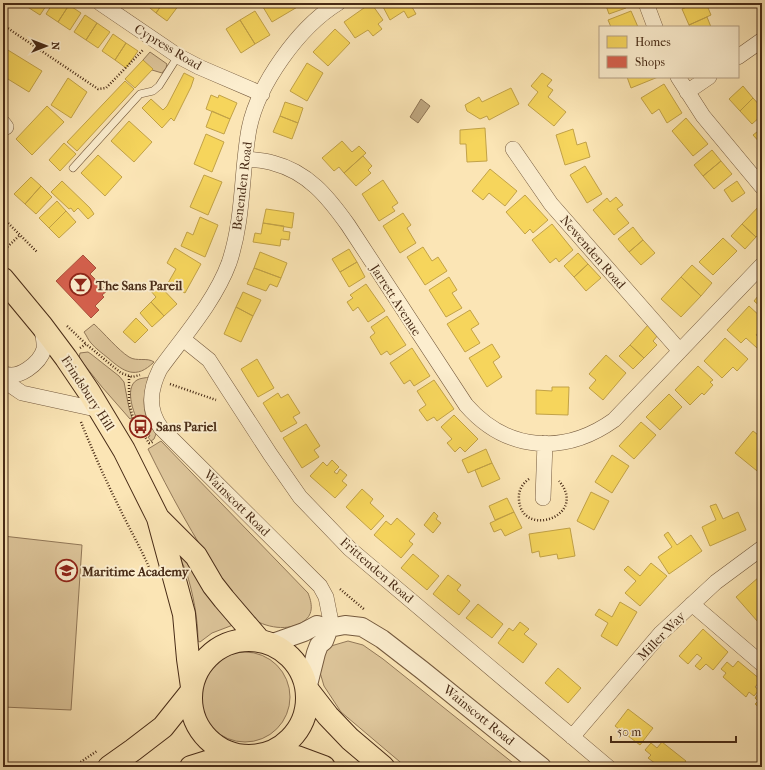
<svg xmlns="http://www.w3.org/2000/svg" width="765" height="770" font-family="'IM FELL French Canon',serif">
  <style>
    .green { fill: #ddc59a; stroke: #927858 }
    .water { fill: #bea67f; stroke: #8f7555 }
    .homes { fill: #f6d55c; stroke: #c2a247 }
    .shops { fill: #d6604d; stroke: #ab503c }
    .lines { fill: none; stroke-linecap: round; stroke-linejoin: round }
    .service-casing { stroke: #755a3e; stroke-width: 8 }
    .minor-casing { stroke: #755a3e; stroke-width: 16 }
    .tertiary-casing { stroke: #755a3e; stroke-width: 20 }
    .primary-casing { stroke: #482b16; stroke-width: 24 }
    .path { stroke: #482b16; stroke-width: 2.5; stroke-dasharray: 1 2; stroke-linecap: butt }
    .service { stroke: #fceecf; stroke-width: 7 }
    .minor { stroke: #fceecf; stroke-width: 15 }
    .tertiary { stroke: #fceecf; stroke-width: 18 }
    .primary { stroke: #fbe5b5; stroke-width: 22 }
    .labels { text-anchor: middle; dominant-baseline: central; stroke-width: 4; stroke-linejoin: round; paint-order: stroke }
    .street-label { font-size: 13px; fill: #482b16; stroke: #fceecf }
    .poi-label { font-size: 13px; font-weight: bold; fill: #482b16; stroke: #fceecf; text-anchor: start }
  </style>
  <rect width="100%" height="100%" fill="#fbe5b5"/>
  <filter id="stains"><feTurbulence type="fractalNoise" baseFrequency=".005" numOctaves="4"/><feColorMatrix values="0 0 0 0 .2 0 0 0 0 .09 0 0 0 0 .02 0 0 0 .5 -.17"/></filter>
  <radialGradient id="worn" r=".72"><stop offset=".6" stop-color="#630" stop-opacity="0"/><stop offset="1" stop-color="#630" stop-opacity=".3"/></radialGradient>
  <path class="green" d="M150,52L167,64L166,68L162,73L152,70V69L143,60Z
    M94,324C104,333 118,350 129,357C137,362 147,357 154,362C136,380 124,372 108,358C102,353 96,349 91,343C88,340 87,336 84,332Z
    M88,352L91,354L119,376L124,382L129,408L132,418L130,419L102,387L79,358L80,353Z
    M149,377C142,400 141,414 156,434L154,439L151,441L148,437L150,436L144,426L141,427C135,418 123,388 137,380C140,378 146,378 149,377Z
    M161,441L308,593C312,603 314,614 304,621C289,632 265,628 250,617C237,608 229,592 221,579C194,537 170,494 148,449Z
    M3,536L82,545L71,710L3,707Z
    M181,554L233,625L212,633L200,642L198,641C198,618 193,593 186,571C184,566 179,559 181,554Z
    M348,641L363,645L383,659L518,767H406L341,712L324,686L319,669L323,655L331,646Z
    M200 697a45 45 0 1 1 90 0a45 45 0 1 1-90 0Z"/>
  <path class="water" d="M421,99L430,106L418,123L410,117Z"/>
  <path class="homes" d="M28,3H48L40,15L26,6Z
    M53,3H65L69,5L58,22L46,14Z
    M144,3H163L156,13Z
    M163,3H177L179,5L167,21L156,13Z
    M269,3H297L299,6L272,22L263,7Z
    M371,3L383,20L378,24L382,29L373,36L368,30L355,38L344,22Z
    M381,3H419L412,7L416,14L408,18L404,11L390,20Z
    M605,3H624L626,8L609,14Z
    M696,3H706L711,15L689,25L682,9Z
    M69,5L81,13L70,30L58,22Z
    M255,11L270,35L255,44L240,20Z
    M631,11L638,27H611L608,20Z
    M85,15L97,23L86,40L74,32Z
    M707,17L711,27H690L689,25Z
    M240,20L255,44L241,53L226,29Z
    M97,23L110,32L98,48L86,40Z
    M335,29L350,43L328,66L313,52Z
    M113,34L126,43L115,60L102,51Z
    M126,43L138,51L126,68L115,60Z
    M3,47L42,71L29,92L3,76Z
    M143,60L153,69L135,88L125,79Z
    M307,63L323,73L307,101L290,91Z
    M184,73L194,78L191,87L174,121L171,118L162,128L142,108L151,99L163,110L167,106Z
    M542,73L552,80L547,86L553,90L548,97L566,112L554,126L528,105L538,92L531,86Z
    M627,77H658L631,88Z
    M68,78L87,92L71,118L51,105Z
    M125,81L134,89L77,151L67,142Z
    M664,84L682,113L667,123L659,109L652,114L641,98Z
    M743,86L753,98L740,111L729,99Z
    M511,88L519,104L489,120L487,116L480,119L467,111L465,105L479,97L482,102Z
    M211,95L218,98L219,95L237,103L230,119L206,109Z
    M753,98L762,108V115L752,124L740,111Z
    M285,102L303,108L298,123L280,116Z
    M47,106L64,122L32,155L16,139Z
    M212,111L230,119L224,134L206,127Z
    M280,116L298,123L292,139L273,132Z
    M686,118L708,144L693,156L672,131Z
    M129,121L152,142L134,162L111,141Z
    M485,128L487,161L467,162L466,144H460V130Z
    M762,128V145L753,135Z
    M573,129L577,145L586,142L590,157L565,165L556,135Z
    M206,134L224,142L212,172L194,164Z
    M342,141L352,152L359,146L366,153L344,173L339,167L334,171L322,158Z
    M64,143L76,154L60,171L49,160Z
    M712,150L721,161L703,176L694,165Z
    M98,155L122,177L105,196L81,173Z
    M363,156L372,166L368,170L371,173L356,186L344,173Z
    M721,161L732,174L714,189L703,176Z
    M585,166L602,194L587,203L570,175Z
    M490,169L517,191L505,206L489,193L483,200L472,191Z
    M204,175L222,182L208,215L190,207Z
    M31,177L41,186L25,204L14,194Z
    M383,180L398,203L392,207L395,211L379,221L362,194Z
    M62,181L90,208L94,214L88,219L78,208L74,212L71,208L69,209L51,192Z
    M737,181L745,193L732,202L724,190Z
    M41,186L52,197L36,214L25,204Z
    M525,195L548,220L533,233L530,229L525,234L506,212Z
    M616,197L623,205L617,209L629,223L614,235L593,210L607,198L610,202Z
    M57,201L66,211L49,228L39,218Z
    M761,204L762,231L756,237L742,224Z
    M266,209L294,213L292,228L263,223Z
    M66,211L76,222L59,238L49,228Z
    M403,213L411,225L407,228L416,243L400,253L383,226Z
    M200,217L218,225L205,257L181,246L187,232L193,235Z
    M263,223L284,226L283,231L290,232L289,240L281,239L280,246L253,242L255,233L261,234Z
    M552,224L573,250L559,262L556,258L550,263L532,240Z
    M742,224L756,237L745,249L731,236Z
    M633,227L643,240L629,252L618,239Z
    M723,238L737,251L713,275L699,262Z
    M643,240L655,253L641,265L629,252Z
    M423,247L432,261L438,257L447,271L425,285L407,257Z
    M175,248L201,264L185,293L168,283L176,269L167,263Z
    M349,249L357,262L340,272L332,259Z
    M260,252L287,263L281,278L254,268Z
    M578,253L588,264L574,277L564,266Z
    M357,262L365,277L349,287L340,272Z
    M588,264L601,278L586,291L574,277Z
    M692,265L712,283L701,296L681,277Z
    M254,268L281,278L277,287L270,284L266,291L247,284Z
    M449,277L457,290L452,293L462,308L446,317L429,290Z
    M681,277L701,296L681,317L661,299Z
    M157,283L177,304L164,316L151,302L156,297L150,290Z
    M366,284L385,311L368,322L358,307L353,311L347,302L353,298L350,295Z
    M762,291V308L754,301Z
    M243,292L261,300L253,316L236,307Z
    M151,302L164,316L152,327L140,313Z
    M749,306L762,318V321L759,324L762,328L756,335L762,340V342L757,348L746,338L741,343L727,330Z
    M236,307L253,316L241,342L224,334Z
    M470,310L479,324L471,329L480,343L465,352L447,324Z
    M387,316L406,345L390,355L387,351L381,355L370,337L375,333L371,327Z
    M136,318L148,330L135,343L123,332Z
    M648,325L658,335L653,341L657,345L644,358L630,345Z
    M725,338L748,359L737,371L733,367L722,378L704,361Z
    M492,344L500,357L493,362L502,377L487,387L469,358Z
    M630,345L644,358L633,369L619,356Z
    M412,348L430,376L414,386L410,380L404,384L390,363Z
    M606,355L626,373L603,400L589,388L596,380L589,374Z
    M257,359L274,388L258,397L241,369Z
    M698,366L713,380L710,382L713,385L704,395L702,393L690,405L675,390Z
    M434,380L454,409L437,421L434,417L427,421L419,410L426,405L417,391Z
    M552,387H569L568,415L536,414V390L552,391Z
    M278,393L281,398L288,394L300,413L293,417L297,423L281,432L263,403Z
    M669,394L682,407L660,430L646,417Z
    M454,415L478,439L465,452L460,447L455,452L447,443L452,439L441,427Z
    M641,422L656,435L634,459L619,446Z
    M306,424L320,446L314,450L319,457L302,468L283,438Z
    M753,431L762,438V475L735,453Z
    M486,449L492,463L468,473L462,460Z
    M612,455L629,466L612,493L595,482Z
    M332,460L339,467L334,472L337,474L340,469L347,475L342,481L347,485L335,498L310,476L323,462L327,466Z
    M492,463L500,479L482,487L475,470Z
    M362,489L373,499L370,503L384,516L371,530L346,507Z
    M591,492L609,501L594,530L577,521Z
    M507,498L514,512L495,520L489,506Z
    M716,504L723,519L738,512L746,530L710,546L702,527L716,520L710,506Z
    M434,512L438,516L436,519L441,523L433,533L424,525Z
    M514,512L522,528L505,536L501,529L494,532L490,523Z
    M397,518L415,534L409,541L413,544L401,558L374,535L386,521L391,525Z
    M570,528L575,556L558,559L557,554L540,557L539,551L532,553L529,534Z
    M668,532L677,545L691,535L702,551L669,574L658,557L672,547L664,535Z
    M413,554L439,576L427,590L401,568Z
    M651,563L667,576L640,606L625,593L636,581L624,570L628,566L640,576Z
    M448,575L461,585L457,590L470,601L459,615L433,594Z
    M759,577L762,581V618L758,622L736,597Z
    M620,602L637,612L617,646L601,636L608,623L595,615L599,609L612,617Z
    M478,604L503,624L492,638L466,618Z
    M520,622L529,629L524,634L537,644L523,663L498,643L509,628L513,631Z
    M703,629L728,652L713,670L706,664L700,670L695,666L702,658L697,654L688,664L679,656Z
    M738,661L761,680L755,687L759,690L754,696L749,692L746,697L723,677L726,673L721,669L727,662L733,667Z
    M558,668L581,688L568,703L545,683Z
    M760,691L762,693V710L755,704L758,701L755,698Z
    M628,709L653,728L640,745L615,726Z
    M662,742L686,761L682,766L683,767H660L648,758L651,755L645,750L651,743L657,748Z"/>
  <path class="shops" d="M83,255L96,268L90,274L107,291L102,295L104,297L95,306L99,310L91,318L56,281Z"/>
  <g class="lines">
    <defs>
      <path id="service" d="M73,168L140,94L153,91L159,86L178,56"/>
      <path id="minor" d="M100,3L178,56L199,67L262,94
        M646,3L655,27
        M738,57L762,40
        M678,77L703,116L762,187
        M687,92L709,77
        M3,123L6,127
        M513,149L551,204L680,351
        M245,159C255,160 264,160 273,163C308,172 328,197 348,225L466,405C507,452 565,455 614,420L762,265
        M183,339L209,360L270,454L300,497L350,549L608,767
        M3,373C18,381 40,363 44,349C45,342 42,333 42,327
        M3,380L22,393L100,410
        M543,498L545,443
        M692,604L762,664
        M332,627L326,597L320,586L161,428C147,409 150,389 160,369C184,336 215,301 229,263C244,219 241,173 249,129C258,84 299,27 338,3
        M572,737L661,633L716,582L762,548"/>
      <path id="tertiary" d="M270,644L304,632L317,625L329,628L345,625L362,627L382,639L422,670L542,767
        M307,689L316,653L319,645L324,641L329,628"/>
      <path id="primary" d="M3,279L42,326L66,358L89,392L124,450L158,518L184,614L188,659L192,687
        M158,518L196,556L213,585L224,599L260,641
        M191 698a58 58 0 1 1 116 0a58 58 0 1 1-116 0Z
        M307,689L328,716L350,739L383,767
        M275,751L297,757L324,767
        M109,767L133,750L163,727L191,692
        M191,767L207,762L241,757"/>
    </defs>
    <use href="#service" class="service-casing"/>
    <use href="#minor" class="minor-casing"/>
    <use href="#tertiary" class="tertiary-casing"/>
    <use href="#primary" class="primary-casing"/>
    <path class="path" d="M3,25L98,89L106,88L143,50
      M5,216L4,219L37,252
      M3,251L20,235
      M67,326L86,344
      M80,348L86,344L121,373L132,377L140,375
      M129,376V402L133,418L149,443H151L154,441
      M170,384L216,400
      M81,422C93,452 106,481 120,509C130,530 142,550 151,572
      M529,479C522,484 518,491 519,500C522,539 589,516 559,481
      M340,589L365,610
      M559,763L563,767
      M73,767L97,751"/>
    <use href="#service" class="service"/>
    <use href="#minor" class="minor"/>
    <use href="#tertiary" class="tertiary"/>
    <use href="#primary" class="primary"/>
  </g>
  <defs>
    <symbol id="bar-ring" viewBox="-11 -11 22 22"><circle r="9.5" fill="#fceecf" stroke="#8f2418" stroke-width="1.5"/><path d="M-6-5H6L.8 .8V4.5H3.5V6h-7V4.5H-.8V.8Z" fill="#8f2418"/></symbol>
    <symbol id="bus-ring" viewBox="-11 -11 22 22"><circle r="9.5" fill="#fceecf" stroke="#8f2418" stroke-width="1.5"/><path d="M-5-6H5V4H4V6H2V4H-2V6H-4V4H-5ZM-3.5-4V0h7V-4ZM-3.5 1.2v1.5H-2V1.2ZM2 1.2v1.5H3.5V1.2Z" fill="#8f2418"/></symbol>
    <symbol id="school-ring" viewBox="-11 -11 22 22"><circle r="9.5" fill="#fceecf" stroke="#8f2418" stroke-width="1.5"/><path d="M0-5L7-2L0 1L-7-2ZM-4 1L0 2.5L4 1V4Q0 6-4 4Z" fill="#8f2418"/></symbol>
  </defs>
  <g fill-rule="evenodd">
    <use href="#bar-ring" x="68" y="272" width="25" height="25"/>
    <use href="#bus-ring" x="128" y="414" width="25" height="25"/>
    <use href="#school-ring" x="54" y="558" width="25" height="25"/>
  </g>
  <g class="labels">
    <g class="street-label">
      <text transform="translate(168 47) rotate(31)">Cypress Road</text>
      <text transform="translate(242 186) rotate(-83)">Benenden Road</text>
      <text transform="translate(593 252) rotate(49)">Newenden Road</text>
      <text transform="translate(396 300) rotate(57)">Jarrett Avenue</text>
      <text transform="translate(88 393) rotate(57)">Frindsbury Hill</text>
      <text transform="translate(237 503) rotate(45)">Wainscott Road</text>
      <text transform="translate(377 570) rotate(41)">Frittenden Road</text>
      <text transform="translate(661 636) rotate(-46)">Miller Way</text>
      <text transform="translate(479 715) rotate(39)">Wainscott Road</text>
    </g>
    <g class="poi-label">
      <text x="96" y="285">The Sans Pareil</text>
      <text x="156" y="426">Sans Pariel</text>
      <text x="82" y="571">Maritime Academy</text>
    </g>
  </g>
  <rect width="765" height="770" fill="none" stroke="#fbe5b5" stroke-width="16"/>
  <rect x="4" y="4" width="757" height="762" fill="none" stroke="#482b16" stroke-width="2"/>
  <rect x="8" y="8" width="749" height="754" fill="none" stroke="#482b16"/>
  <rect x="599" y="26" width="140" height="52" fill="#fceecf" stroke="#b4a085"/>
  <rect x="607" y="36" width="20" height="12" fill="#f6d55c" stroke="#b4a085"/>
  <text x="635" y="46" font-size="12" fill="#482b16">Homes</text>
  <rect x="607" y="56" width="20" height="12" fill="#d6604d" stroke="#b4a085"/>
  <text x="635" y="66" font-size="12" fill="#482b16">Shops</text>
  <g transform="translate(46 46) rotate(90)" stroke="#fceecf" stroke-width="3" paint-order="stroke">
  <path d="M0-3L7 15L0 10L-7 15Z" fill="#482b16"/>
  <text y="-6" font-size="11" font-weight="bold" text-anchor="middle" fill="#482b16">N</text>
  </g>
  <path d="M611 736v6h125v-6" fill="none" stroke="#482b16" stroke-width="2"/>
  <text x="617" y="736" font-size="12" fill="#482b16" stroke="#fceecf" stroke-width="3" paint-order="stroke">50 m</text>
  <rect width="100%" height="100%" filter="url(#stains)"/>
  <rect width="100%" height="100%" fill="url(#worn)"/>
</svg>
